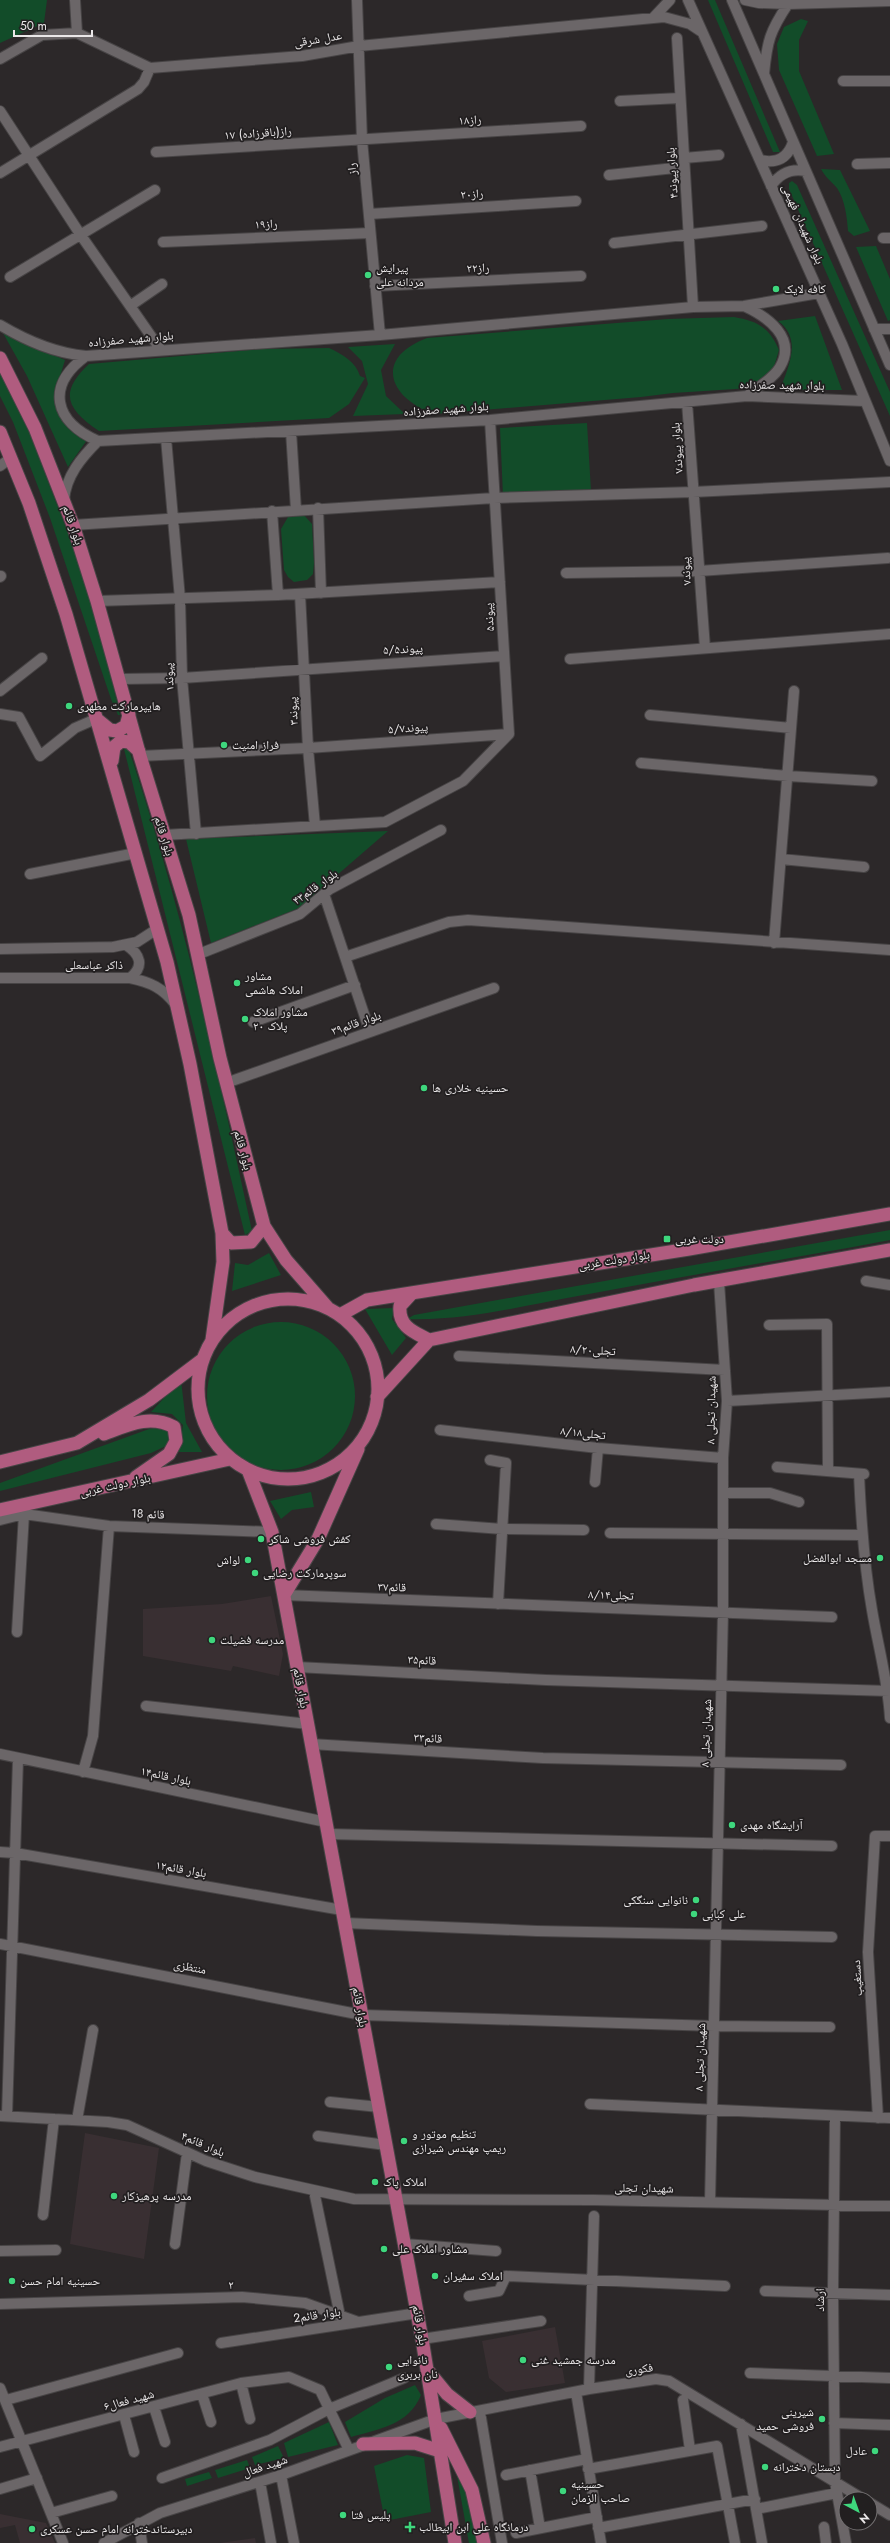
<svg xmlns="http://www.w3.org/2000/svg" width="890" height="2543" font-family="Jost,'Noto Naskh Arabic',sans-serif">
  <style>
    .built { fill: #392f32 }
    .green { fill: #124c29 }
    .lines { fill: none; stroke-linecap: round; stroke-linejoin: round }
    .minor-casing { stroke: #474445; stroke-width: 12 }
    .major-casing { stroke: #474445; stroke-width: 15 }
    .minor { stroke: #6b6668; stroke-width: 10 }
    .major { stroke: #b05c7f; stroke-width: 13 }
    .poi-dot { fill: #3ed77d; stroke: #221f20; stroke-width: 1.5 }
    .labels { text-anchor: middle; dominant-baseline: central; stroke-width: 3.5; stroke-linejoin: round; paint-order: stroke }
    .street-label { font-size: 12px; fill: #eae7e8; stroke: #221f20 }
    .poi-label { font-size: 12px; fill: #eae7e8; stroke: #221f20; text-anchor: start }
  </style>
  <rect width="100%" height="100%" fill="#2c2829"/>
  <path class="built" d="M271,1596L283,1654L279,1676L233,1666L231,1671L143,1656V1609L222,1604Z
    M85,2133L159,2148L144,2259L70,2244Z
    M555,2327L565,2383L506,2392L489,2378L482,2341Z
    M0,2514L46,2523L55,2543H20L15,2525L0,2528Z
    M255,2538L256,2543H220Z"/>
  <path class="green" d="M0,0H47L44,23L0,43Z
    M708,0H715L780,152H773Z
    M801,19L808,21L799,40V71L834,154L817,156L779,70L777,44L784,27Z
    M821,169L840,170L870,231L854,236L848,231C847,217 845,200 837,188C831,181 825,177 821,169Z
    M792,181L797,185L890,392V416L789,189V183Z
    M876,246L890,279V320L888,321L856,247Z
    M815,316L842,390H780C788,367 803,339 778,321Z
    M734,317C757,321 769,327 779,350L773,370L751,388L673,393L641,397L434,414C388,397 374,358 427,338L668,319Z
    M3,333L65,360L55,393L64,421L87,440L68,467L27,376Z
    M395,344L381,370L386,396L405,414L353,416L368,384L362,361L348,347Z
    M329,348C342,354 356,362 360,376L365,378L349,404L329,418L99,431C67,409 58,393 89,364L262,349Z
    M0,372L29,432L92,596L120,715H118L111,699L50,518L13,422L0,396Z
    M587,423L591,491L503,496L500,428Z
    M303,514L312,524L314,563L313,574L307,580L294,582L288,577L284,570L281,529L288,517Z
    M126,747L129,750C182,907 217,1069 252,1231L245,1235L124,749Z
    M388,831L299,908L211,943L186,839Z
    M890,1230V1240L853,1247C761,1263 670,1279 578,1296C521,1306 466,1321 407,1319L414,1315Z
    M269,1253L281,1275L232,1291L235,1263L248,1265Z
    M394,1308L392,1319L406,1338L392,1355L365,1309Z
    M207 1396a74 74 0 1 1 148 0a74 74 0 1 1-148 0Z
    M181,1380L186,1423L202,1452H179L183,1425L172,1414L151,1412Z
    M161,1427L168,1429L171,1438L166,1446L151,1453L0,1491V1483L149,1429Z
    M311,1492L314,1507L292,1510L281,1519L270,1501Z
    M415,2385L421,2395C409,2425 379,2429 351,2437L345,2422L385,2398Z
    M329,2422L338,2445L288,2457L284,2443Z
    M278,2446L284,2458L255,2465L252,2457Z
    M407,2455L424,2458L431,2512L385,2521L374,2466Z
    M247,2460L250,2468L218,2478L215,2470Z
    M209,2472L212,2478L187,2486L185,2479Z
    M457,2476L468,2492L477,2543H469Z"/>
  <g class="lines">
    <defs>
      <path id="minor" d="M75,0L77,33
        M357,0L362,140L380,335
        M688,0L842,344L890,461
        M732,0L890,365
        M745,0L759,3L788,4L890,1
        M653,18L670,0
        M677,38L693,307
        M0,59L42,35L77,33L150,68L302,56L359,46L664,17L690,24L702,32
        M764,74C767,41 770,31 788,4
        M843,81H890
        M620,101L680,98
        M0,111L80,234L160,349
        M156,152L581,126
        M684,158L719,155
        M760,160C777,164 788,158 793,142
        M857,164L890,163
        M0,173L138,89L144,82L150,68
        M609,175L684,167
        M771,186C780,173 791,168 806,171
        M369,214L576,201
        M883,238H890
        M163,242L370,233
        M614,243L762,226
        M10,277L155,190
        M375,286L581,276
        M130,306L162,284
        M744,306C768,317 797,338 780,367C773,379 758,387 747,396
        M0,325C27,341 54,353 86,356L380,335L693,307L744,306L819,293
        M874,329H890
        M86,356C45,386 54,422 98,441
        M687,402L705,648
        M490,420L509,734
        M291,431L296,510
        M166,438L180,599L182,678L196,834
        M0,466L11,458
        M64,500C66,476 81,458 98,441L490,420L747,396L864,401
        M318,508L321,593
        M272,511L278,595
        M73,525L494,498L693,492L890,482
        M566,573L699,571L888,558
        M0,577L1,576
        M300,594L308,748L315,826
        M97,601L278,595L500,582
        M570,659L890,634
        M120,679L182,678L504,656
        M0,691L42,658
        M0,714L19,717L40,756L75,728L98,718
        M650,715L791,728
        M140,756L308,748L509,734
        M641,763L788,776L872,781
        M164,835L385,822L463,781L509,734
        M781,859L864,867
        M30,874L136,853
        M324,894L370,1032
        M774,943L794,691
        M126,945C140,954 145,966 130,978
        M0,949L113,947L137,942L157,929
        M199,954L300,914L330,889L441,830
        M345,957L449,922L468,920L890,950
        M0,978H130C150,982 163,988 175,1004
        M253,1022L355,985
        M226,1083L494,988
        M866,1281L890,1285
        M769,1325L827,1324L828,1471
        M459,1356L725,1370
        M727,1401L890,1392
        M440,1430L598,1448L723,1458
        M490,1460L506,1463L498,1604
        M777,1467L864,1474
        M859,1474C861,1520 864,1565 872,1610C878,1646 888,1681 890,1718
        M595,1482L598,1448
        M725,1493H770L799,1502
        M0,1520L24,1514L109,1526L272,1532
        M436,1524L502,1529L584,1530
        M610,1533L861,1535
        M284,1595L832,1617
        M17,1632L24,1514
        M297,1667L546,1680L889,1691
        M146,1706L308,1724
        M311,1744L543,1758L841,1765
        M0,1754L326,1822
        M83,1772L93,1736L109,1526
        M328,1834L832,1846
        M0,1852L15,1853L342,1910
        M345,1923L537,1931L832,1937
        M0,1944L362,2015L714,2026L830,2027
        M330,2102L379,2107
        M590,2104L890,2118
        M0,2116L108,2122L127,2125L206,2161L255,2177L354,2199L594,2200L890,2206
        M7,2116L18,1759
        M835,2117L833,2292L835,2482L846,2543
        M878,2118L868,1952L875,1836H890
        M77,2120L93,2030
        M318,2136L386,2145
        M314,2191L340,2316
        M710,2202L723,1611V1458L727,1401L719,1282
        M43,2215L54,2119
        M175,2244L187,2153
        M405,2244L496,2251
        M0,2251L56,2250
        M765,2291L890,2295
        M469,2296L499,2291L506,2276L725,2286
        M0,2304L242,2297L305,2303L358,2322
        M422,2339L541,2321
        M221,2343L418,2313
        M750,2373L890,2378
        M241,2383L250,2419
        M0,2388L63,2543
        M589,2389L594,2216
        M576,2392L601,2543
        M202,2394L211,2422
        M6,2400L178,2353
        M683,2400L690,2450
        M154,2407L165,2442
        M480,2412L502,2543
        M124,2415L134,2452
        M834,2423L890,2425
        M741,2424L762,2543
        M0,2447L241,2383L289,2377L320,2390L349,2450
        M588,2469L717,2446L735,2543
        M530,2470L540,2528
        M281,2475L294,2543
        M506,2475L587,2459
        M162,2478L270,2440L329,2409L404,2378
        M260,2482L271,2543
        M0,2489L37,2478
        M870,2503L890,2515
        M756,2509L837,2493
        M51,2513L112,2496
        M139,2523L142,2543
        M824,2527L826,2543
        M598,2528L755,2499
        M516,2533L597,2517
        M104,2543L160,2513L281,2475L436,2419L589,2389L656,2379L669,2381L863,2499"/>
      <path id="major" d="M0,358L35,428L73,525L97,601L140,756L189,915L220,1058L264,1226L286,1260L327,1307
        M0,432L29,503L66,614L167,962L190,1064L222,1233L223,1262L212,1340
        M99,721L110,730L117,731L126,726L129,715
        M112,761L114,747L121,741L129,742L139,751
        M222,1233L231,1243L251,1242L264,1226
        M412,1293L400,1306C398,1327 414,1332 429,1340
        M198 1389a90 90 0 1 1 180 0a90 90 0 1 1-180 0Z
        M340,1315L367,1300L689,1249L890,1214
        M377,1397L429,1340L694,1285L890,1250
        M104,1434C128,1425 150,1414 174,1427L176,1441L169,1454L136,1477
        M0,1462L77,1443L149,1400L202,1360
        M248,1470L272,1532L422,2339L455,2543
        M0,1510L230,1459
        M284,1595L318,1539L358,1449
        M429,2372L447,2394L470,2412
        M441,2428L472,2490L484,2543
        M363,2444L415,2443L440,2451"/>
    </defs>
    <use href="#minor" class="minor-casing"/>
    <use href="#major" class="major-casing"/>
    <use href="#minor" class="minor"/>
    <use href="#major" class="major"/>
  </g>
  <g class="poi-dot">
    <circle cx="368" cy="275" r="4"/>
    <circle cx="776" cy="289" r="4"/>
    <circle cx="69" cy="706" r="4"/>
    <circle cx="224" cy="745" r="4"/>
    <circle cx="237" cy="983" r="4"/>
    <circle cx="245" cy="1019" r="4"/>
    <circle cx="424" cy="1088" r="4"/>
    <rect x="663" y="1235" width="8" height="8" rx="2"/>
    <circle cx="261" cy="1539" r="4"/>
    <circle cx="880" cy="1558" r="4"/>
    <circle cx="248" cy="1560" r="4"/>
    <circle cx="255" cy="1573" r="4"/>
    <circle cx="212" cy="1640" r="4"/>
    <circle cx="732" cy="1825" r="4"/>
    <circle cx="696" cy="1900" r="4"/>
    <circle cx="694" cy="1914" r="4"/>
    <circle cx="404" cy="2141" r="4"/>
    <circle cx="375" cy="2182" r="4"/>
    <circle cx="114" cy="2196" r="4"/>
    <circle cx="384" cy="2249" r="4"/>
    <circle cx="435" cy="2276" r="4"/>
    <circle cx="12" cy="2281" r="4"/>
    <circle cx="523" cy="2360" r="4"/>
    <circle cx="389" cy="2367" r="4"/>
    <circle cx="822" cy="2419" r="4"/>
    <circle cx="875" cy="2451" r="4"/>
    <circle cx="765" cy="2467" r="4"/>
    <circle cx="563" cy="2491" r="4"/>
    <circle cx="343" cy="2515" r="4"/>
    <path d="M408 2521h4v4h4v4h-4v4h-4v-4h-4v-4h4z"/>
    <circle cx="32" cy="2529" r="4"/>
  </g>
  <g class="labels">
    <g class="street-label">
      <text transform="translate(318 39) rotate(-9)">عدل شرقی</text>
      <text transform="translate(470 120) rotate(-4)">راز۱۸</text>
      <text transform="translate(258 133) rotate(-4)">۱۷ راز(باقرزاده)</text>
      <text transform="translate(352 169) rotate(-95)">راز</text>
      <text transform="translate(672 173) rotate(-94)">بلوار پیوند۴</text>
      <text transform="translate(472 194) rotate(-4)">راز۲۰</text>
      <text transform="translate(266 224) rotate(-2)">راز۱۹</text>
      <text transform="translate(803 224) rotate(66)">بلوار شهیدان فهیمی</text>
      <text transform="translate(478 268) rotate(-3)">راز۲۲</text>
      <text transform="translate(131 339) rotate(-5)">بلوار شهید صفرزاده</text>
      <text transform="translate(782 385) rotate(1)">بلوار شهید صفرزاده</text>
      <text transform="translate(446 409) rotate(-4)">بلوار شهید صفرزاده</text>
      <text transform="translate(677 448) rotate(-94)">بلوار پیوند۷</text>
      <text transform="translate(73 525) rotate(71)">بلوار قائم</text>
      <text transform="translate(686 571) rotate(-94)">پیوند۷</text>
      <text transform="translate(489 617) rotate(-94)">پیوند۵</text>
      <text transform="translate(403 649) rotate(-3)">پیوند۵/۵</text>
      <text transform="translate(169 677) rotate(-93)">پیوند۱</text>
      <text transform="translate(293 711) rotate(-93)">پیوند۳</text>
      <text transform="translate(408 728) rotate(-4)">پیوند۵/۷</text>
      <text transform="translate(164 836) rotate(73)">بلوار قائم</text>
      <text transform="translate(315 887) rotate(-35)">بلوار قائم۴۳</text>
      <text x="94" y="965">ذاکر عباسعلی</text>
      <text transform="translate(356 1023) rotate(-19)">بلوار قائم۳۹</text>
      <text transform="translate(243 1150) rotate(75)">بلوار قائم</text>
      <text transform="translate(614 1260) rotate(-9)">بلوار دولت غربی</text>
      <text transform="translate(593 1350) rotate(3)">تجلی۸/۲۰</text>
      <text transform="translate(711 1410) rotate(-89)">شهیدان تجلی ۸</text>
      <text transform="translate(583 1433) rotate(6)">تجلی۸/۱۸</text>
      <text transform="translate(115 1485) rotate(-12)">بلوار دولت غربی</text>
      <text transform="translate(148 1514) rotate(2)">18 قائم</text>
      <text transform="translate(392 1587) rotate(2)">قائم۳۷</text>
      <text transform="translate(611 1595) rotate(2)">تجلی۸‌/۱۴</text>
      <text transform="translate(422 1660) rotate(3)">قائم۳۵</text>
      <text transform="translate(301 1688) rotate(79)">بلوار قائم</text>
      <text transform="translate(706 1733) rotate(-88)">شهیدان تجلی ۸</text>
      <text transform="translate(428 1738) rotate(3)">قائم۳۳</text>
      <text transform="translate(166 1776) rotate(12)">بلوار قائم۱۴</text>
      <text transform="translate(181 1869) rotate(10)">بلوار قائم۱۲</text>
      <text transform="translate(190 1967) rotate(11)">منتظزی</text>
      <text transform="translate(857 1978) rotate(-93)">دستغیب</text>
      <text transform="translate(360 2007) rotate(80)">بلوار قائم</text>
      <text transform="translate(700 2057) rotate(-88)">شهیدان تجلی ۸</text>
      <text transform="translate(203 2144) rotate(23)">بلوار قائم۴</text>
      <text transform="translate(644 2188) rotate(1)">شهیدان تجلی</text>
      <text transform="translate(231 2285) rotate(-2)">۲</text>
      <text transform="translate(820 2300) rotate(-90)">ارشاد</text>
      <text transform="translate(317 2315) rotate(-8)">2بلوار قائم</text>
      <text transform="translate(420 2325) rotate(80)">بلوار قائم</text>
      <text transform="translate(639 2369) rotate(-7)">فکوری</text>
      <text transform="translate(129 2400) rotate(-15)">شهید فعال۶</text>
      <text transform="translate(265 2466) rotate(-18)">شهید فعال</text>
    </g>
    <g class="poi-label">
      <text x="376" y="268">پیرایش<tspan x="376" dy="14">مردانه علی</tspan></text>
      <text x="784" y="289">کافه لایک</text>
      <text x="77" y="706">هایپرمارکت مطهری</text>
      <text x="232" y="745">فراز امنیت</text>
      <text x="245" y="976">مشاور<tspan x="245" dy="14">املاک هاشمی</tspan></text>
      <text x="253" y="1012">مشاور املاک<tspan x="253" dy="14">پلاک ۲۰</tspan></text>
      <text x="432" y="1088">حسینیه خلاری ها</text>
      <text x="675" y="1239">دولت غربی</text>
      <text x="269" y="1539">کفش فروشی شاکر</text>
      <text x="872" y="1558" text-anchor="end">مسجد ابوالفضل</text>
      <text x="240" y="1560" text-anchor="end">لواش</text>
      <text x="263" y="1573">سوپرمارکت رضایی</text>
      <text x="220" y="1640">مدرسه فضیلت</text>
      <text x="740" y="1825">آرایشگاه مهدی</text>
      <text x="688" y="1900" text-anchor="end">نانوایی سنگکی</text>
      <text x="702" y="1914">علی کبابی</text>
      <text x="412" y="2134">تنظیم موتور و<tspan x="412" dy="14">ریمپ مهندس شیرازی</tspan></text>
      <text x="383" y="2182">املاک پاک</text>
      <text x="122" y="2196">مدرسه پرهیزکار</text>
      <text x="392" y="2249">مشاور املاک علی</text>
      <text x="443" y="2276">املاک سفیران</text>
      <text x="20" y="2281">حسینیه امام حسن</text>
      <text x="397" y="2360">نانوایی<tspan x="397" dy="14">نان بربری</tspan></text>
      <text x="531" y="2360">مدرسه جمشید غنی</text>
      <text x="814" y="2412" text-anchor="end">شیرینی<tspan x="814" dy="14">فروشی حمید</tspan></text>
      <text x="867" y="2451" text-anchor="end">عادل</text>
      <text x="773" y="2467">دبستان دخترانه</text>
      <text x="571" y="2484">حسینیه<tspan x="571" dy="14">صاحب الزمان</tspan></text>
      <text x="351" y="2515">پلیس فتا</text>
      <text x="419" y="2527">درمانگاه علی ابن ابیطالب</text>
      <text x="40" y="2529">دبیرستاندخترانه امام حسن عسکری</text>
    </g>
  </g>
  <g transform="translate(858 2511) rotate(139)"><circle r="19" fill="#221f20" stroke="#726f70"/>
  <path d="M0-3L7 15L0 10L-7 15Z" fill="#3ed77d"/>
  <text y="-6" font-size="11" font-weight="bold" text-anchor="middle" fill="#eae7e8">N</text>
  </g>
  <path d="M14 30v6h78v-6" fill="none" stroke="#eae7e8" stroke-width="2"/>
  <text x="20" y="30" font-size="12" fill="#eae7e8" stroke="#221f20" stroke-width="3" paint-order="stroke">50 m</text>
</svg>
